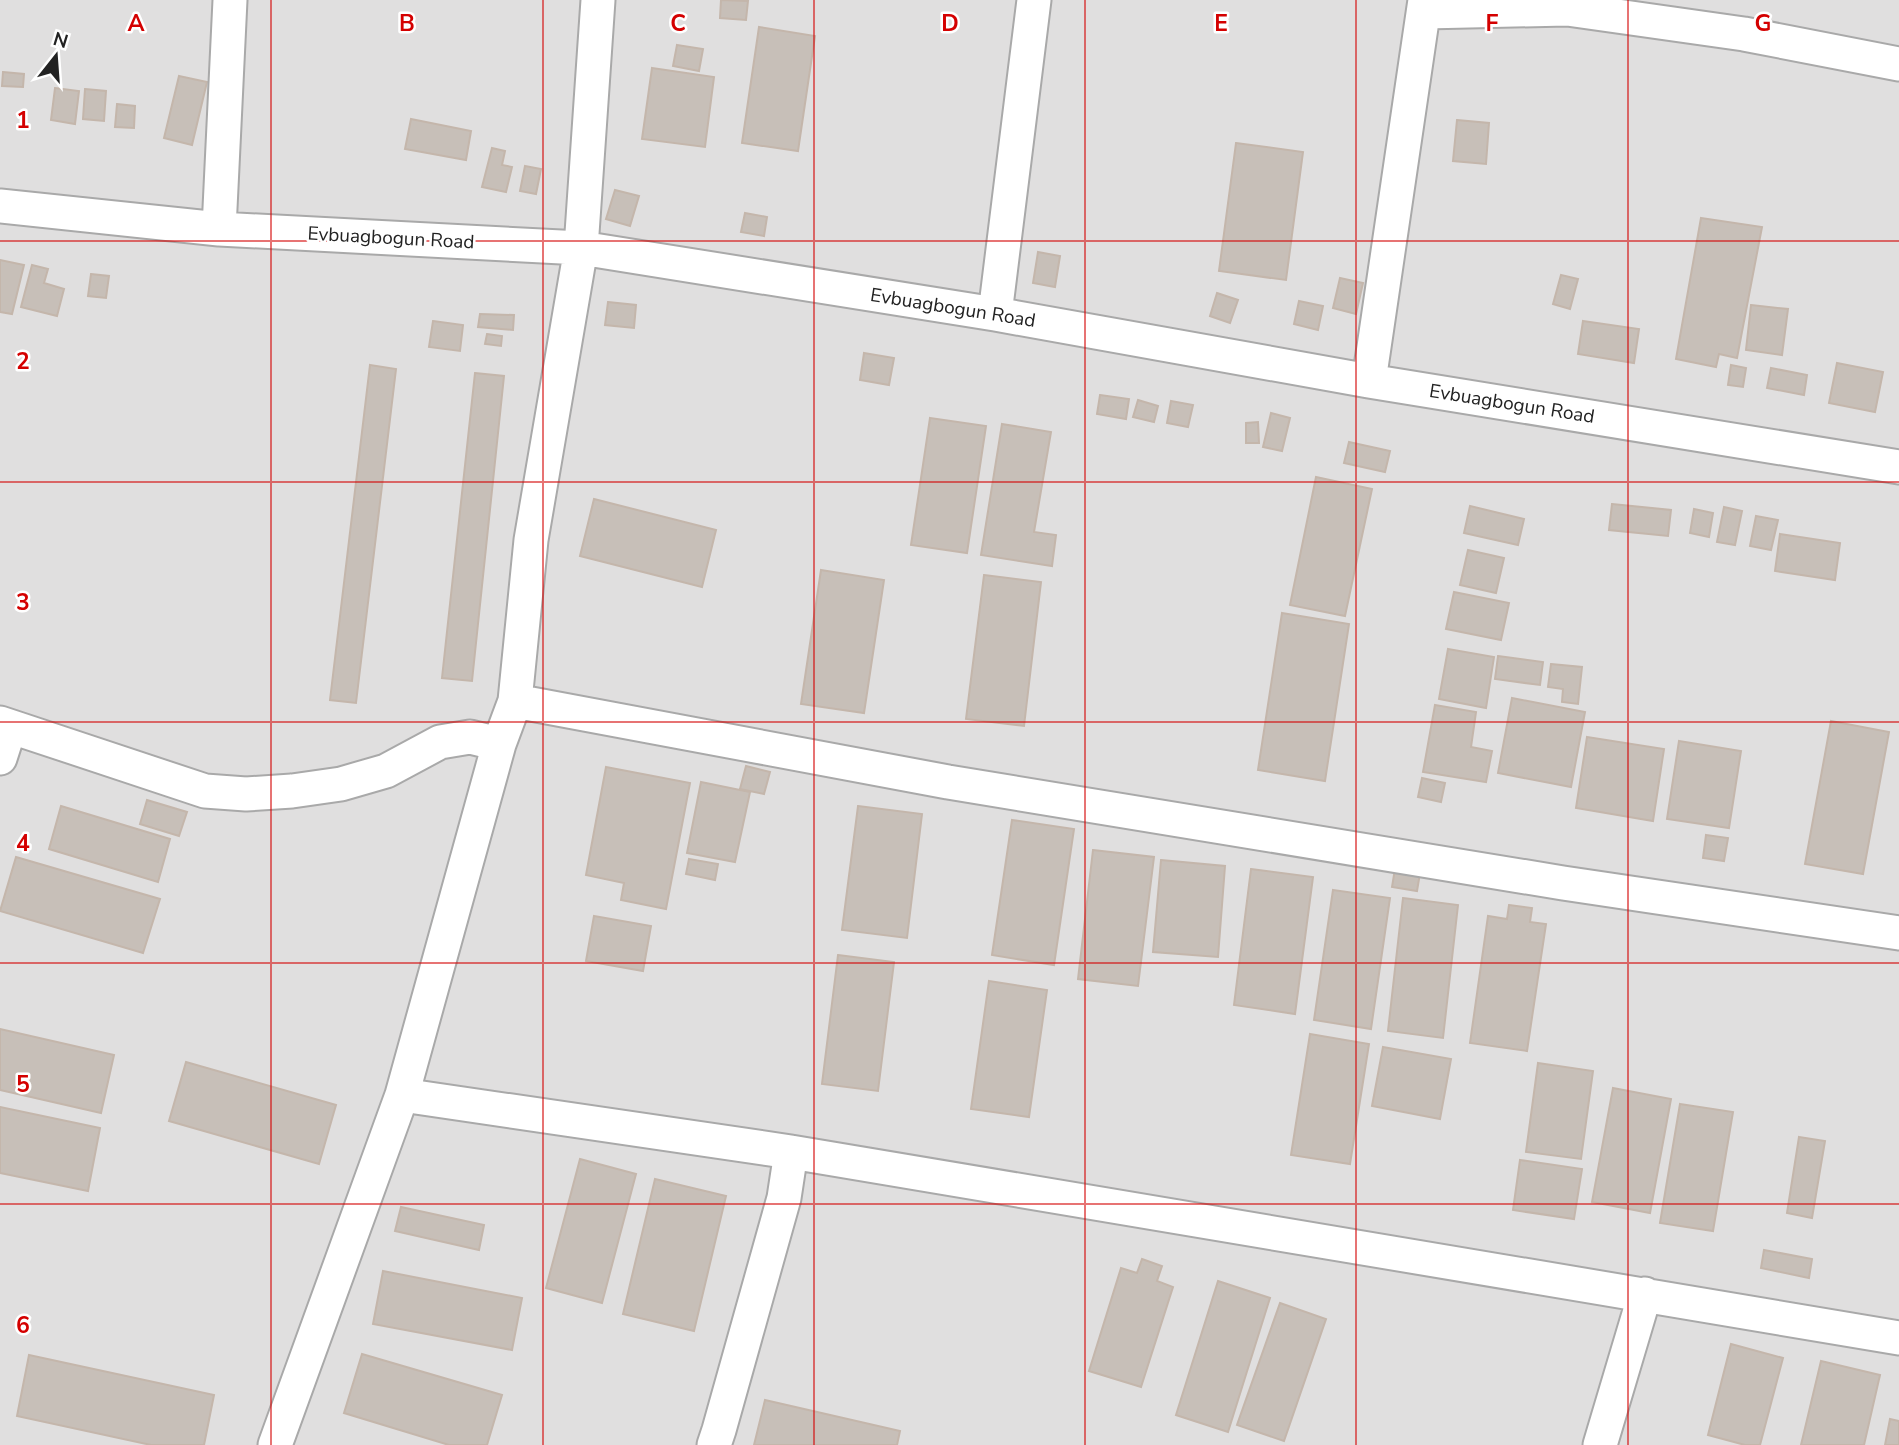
<svg xmlns="http://www.w3.org/2000/svg" width="1899" height="1445" font-family="'Nunito Sans',sans-serif">
  <style>
    .residential { fill: #e0dfdf }
    .building { fill: #c7bfb8; stroke: #c4b6ab; stroke-width: 2 }
    .lines { fill: none; stroke-linecap: round; stroke-linejoin: round }
    .minor-casing { stroke: #a9a9a9; stroke-width: 37 }
    .minor { stroke: #fff; stroke-width: 33 }
    .grid { fill: none; stroke: #d40000; stroke-width: 2; stroke-opacity: 0.55 }
    .labels { text-anchor: middle; dominant-baseline: central; stroke-width: 5; stroke-linejoin: round; paint-order: stroke }
    .street-label { font-size: 19px; fill: #222; stroke: #fff }
    .grid-label { font-size: 23px; text-anchor: middle; font-weight: bold; fill: #d40000; stroke: #fff; stroke-width: 5; stroke-linejoin: round; paint-order: stroke }
  </style>
  <rect width="100%" height="100%" fill="#f2efe9"/>
  <path class="residential" d="M0,0H1899V1445H0Z"/>
  <path class="building" d="M721,0L748,1L746,20L720,18Z
    M759,27L815,36L798,151L742,143Z
    M677,45L703,49L699,71L673,66Z
    M652,68L714,77L705,147L642,139Z
    M3,72L24,74L23,87L2,86Z
    M179,76L207,82L192,145L164,138Z
    M55,88L79,91L75,124L51,120Z
    M85,89L106,91L104,121L83,119Z
    M117,104L135,106L134,128L115,127Z
    M411,119L471,131L466,160L405,149Z
    M1457,120L1489,123L1486,164L1453,161Z
    M1236,143L1303,152L1286,280L1219,271Z
    M492,148L505,151L502,165L512,167L506,192L482,187Z
    M525,166L541,169L536,194L520,191Z
    M615,190L639,196L630,226L606,219Z
    M745,213L767,217L764,236L741,232Z
    M1701,218L1762,227L1737,358L1719,354L1716,367L1676,359Z
    M1038,252L1060,256L1055,287L1033,283Z
    M0,260L24,265L12,314L0,312Z
    M32,265L48,269L44,283L64,289L57,316L21,307Z
    M91,274L109,276L106,298L88,296Z
    M1561,275L1578,279L1570,309L1553,304Z
    M1340,278L1363,283L1356,314L1333,308Z
    M1217,293L1238,300L1230,323L1210,316Z
    M1299,301L1323,306L1318,330L1294,324Z
    M608,302L636,305L634,328L605,325Z
    M1751,305L1788,309L1782,355L1746,350Z
    M480,314L514,315L513,330L478,327Z
    M433,321L463,325L460,351L429,347Z
    M1583,321L1639,329L1634,363L1578,354Z
    M487,334L502,336L501,346L485,344Z
    M864,353L894,358L889,385L860,380Z
    M1837,363L1883,372L1875,412L1829,403Z
    M370,365L396,369L356,703L330,700Z
    M1731,365L1746,368L1743,387L1728,385Z
    M1771,368L1807,375L1804,395L1767,388Z
    M475,373L504,376L472,681L442,678Z
    M1100,395L1129,399L1126,419L1097,414Z
    M1138,400L1158,406L1154,422L1133,417Z
    M1171,401L1193,405L1188,427L1167,423Z
    M1271,413L1290,418L1282,451L1263,447Z
    M930,418L986,426L967,553L911,545Z
    M1258,422L1259,443H1246V423Z
    M1002,424L1051,432L1034,532L1056,535L1052,566L981,555Z
    M1349,442L1390,451L1385,472L1344,463Z
    M1316,477L1372,489L1345,616L1290,605Z
    M594,499L716,530L702,587L580,556Z
    M1612,504L1671,510L1668,536L1609,530Z
    M1470,506L1524,519L1518,545L1464,533Z
    M1724,507L1742,511L1735,545L1717,542Z
    M1694,509L1713,513L1709,537L1690,533Z
    M1756,516L1778,520L1771,550L1750,546Z
    M1780,534L1840,543L1835,580L1775,571Z
    M1468,550L1504,558L1496,593L1460,585Z
    M821,570L884,580L864,713L801,704Z
    M984,575L1041,582L1024,726L966,719Z
    M1454,592L1509,603L1501,640L1446,629Z
    M1282,613L1349,624L1325,781L1258,770Z
    M1448,649L1494,657L1486,708L1439,699Z
    M1498,656L1543,662L1540,685L1495,679Z
    M1551,664L1582,667L1578,704L1562,702L1563,689L1548,687Z
    M1512,698L1585,712L1571,787L1498,773Z
    M1435,705L1476,712L1471,747L1492,751L1486,782L1423,772Z
    M1831,721L1889,732L1863,874L1805,864Z
    M1587,737L1664,749L1653,821L1576,808Z
    M1679,741L1741,751L1729,828L1667,819Z
    M746,766L770,772L764,794L740,789Z
    M606,767L690,783L666,909L621,900L624,883L586,875Z
    M1422,778L1445,783L1441,802L1418,797Z
    M701,782L750,792L735,862L687,853Z
    M147,800L187,812L179,836L140,824Z
    M61,806L170,839L158,882L49,849Z
    M858,806L922,814L907,938L842,930Z
    M1012,820L1074,829L1054,965L992,955Z
    M1706,835L1728,838L1724,861L1703,858Z
    M1093,850L1154,857L1138,986L1078,979Z
    M16,857L160,899L143,953L0,911Z
    M689,859L718,864L715,880L686,874Z
    M1161,860L1225,866L1218,957L1153,952Z
    M1251,869L1313,877L1295,1014L1234,1005Z
    M1395,869L1420,873L1417,891L1392,887Z
    M1333,890L1390,898L1371,1029L1314,1020Z
    M1403,898L1458,905L1443,1038L1388,1031Z
    M1509,905L1532,908L1530,922L1546,924L1527,1051L1470,1043L1488,916L1507,919Z
    M594,916L651,926L643,971L586,961Z
    M838,955L894,962L878,1091L822,1084Z
    M989,981L1047,990L1029,1117L971,1109Z
    M0,1029L114,1055L101,1113L0,1090Z
    M1310,1034L1369,1044L1350,1164L1291,1155Z
    M1383,1047L1451,1059L1440,1119L1372,1106Z
    M186,1062L336,1105L319,1164L169,1121Z
    M1538,1063L1593,1071L1581,1159L1526,1152Z
    M1613,1088L1671,1099L1650,1213L1592,1202Z
    M1680,1104L1733,1112L1713,1231L1660,1223Z
    M0,1107L100,1128L88,1191L0,1173Z
    M1799,1137L1825,1141L1812,1218L1787,1213Z
    M580,1159L636,1174L602,1303L546,1288Z
    M1520,1160L1582,1169L1574,1219L1513,1210Z
    M655,1179L726,1196L694,1331L623,1314Z
    M401,1207L484,1225L479,1250L395,1231Z
    M1764,1250L1812,1259L1809,1278L1761,1268Z
    M1142,1259L1162,1266L1157,1281L1173,1287L1141,1387L1089,1371L1121,1268L1137,1273Z
    M383,1271L522,1298L512,1350L373,1324Z
    M1218,1281L1270,1298L1228,1432L1176,1415Z
    M1280,1303L1326,1319L1284,1441L1237,1425Z
    M1731,1344L1783,1358L1760,1445H1745L1708,1435Z
    M362,1354L502,1395L487,1445H449L344,1413Z
    M29,1355L214,1395L204,1445H151L17,1416Z
    M1821,1361L1880,1375L1864,1445H1801Z
    M765,1400L900,1431L897,1445H754Z
    M1890,1419L1899,1421V1445H1885Z"/>
  <g class="lines">
    <defs>
      <path id="minor" d="M1424,12L1567,9L1744,34L1899,64
        M0,206L219,229L581,248L995,314L1369,381L1899,467
        M219,229L230,0
        M995,314L1034,0
        M1369,381L1425,0
        M515,701L948,782L1563,883L1899,933
        M0,723L205,791L246,794L292,791L341,784L386,771L440,742L470,737L499,744
        M0,758L10,727
        M402,1095L791,1152L1899,1338
        M275,1445L402,1095L499,744L515,701L531,540L581,248L598,0
        M714,1445L719,1430L784,1198L791,1152
        M1600,1445L1645,1294"/>
    </defs>
    <use href="#minor" class="minor-casing"/>
    <use href="#minor" class="minor"/>
  </g>
  <path class="grid" d="M271,0V1445M543,0V1445M814,0V1445M1085,0V1445M1356,0V1445M1628,0V1445M0,241H1899M0,482H1899M0,722H1899M0,963H1899M0,1204H1899"/>
  <g class="labels">
    <g class="street-label">
      <text transform="translate(391 238) rotate(3)">Evbuagbogun Road</text>
      <text transform="translate(953 308) rotate(9)">Evbuagbogun Road</text>
      <text transform="translate(1512 404) rotate(9)">Evbuagbogun Road</text>
    </g>
  </g>
  <g class="grid-label">
    <text x="136" y="31">A</text>
    <text x="407" y="31">B</text>
    <text x="678" y="31">C</text>
    <text x="950" y="31">D</text>
    <text x="1221" y="31">E</text>
    <text x="1492" y="31">F</text>
    <text x="1763" y="31">G</text>
    <text x="23" y="128">1</text>
    <text x="23" y="369">2</text>
    <text x="23" y="610">3</text>
    <text x="23" y="851">4</text>
    <text x="23" y="1092">5</text>
    <text x="23" y="1333">6</text>
  </g>
  <g transform="translate(56 56) rotate(17)" stroke="#ffffff" stroke-width="5" paint-order="stroke">
  <path d="M0-5L12 26L0 18L-12 26Z" fill="#222222"/>
  <text y="-10" font-size="19" font-weight="bold" text-anchor="middle" fill="#222222">N</text>
  </g>
</svg>
